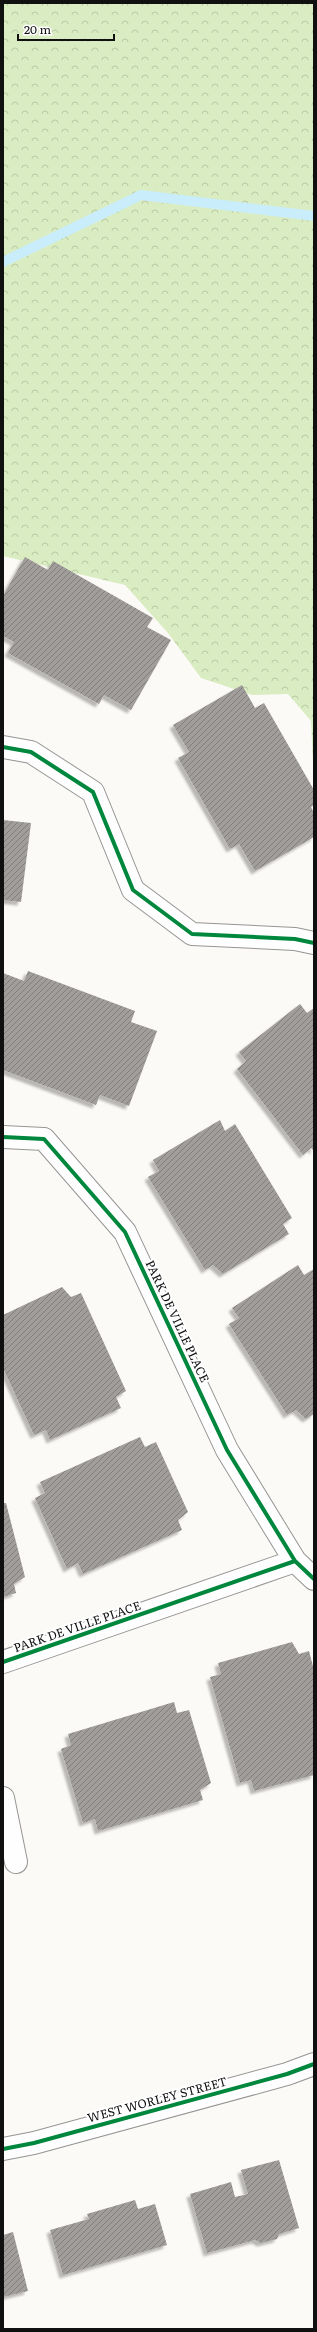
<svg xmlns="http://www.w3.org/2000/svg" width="317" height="2332" font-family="Literata,serif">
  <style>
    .forest { fill: url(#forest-crowns) }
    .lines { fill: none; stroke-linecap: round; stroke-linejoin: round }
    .stream { stroke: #c9edfa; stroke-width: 10 }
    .building { fill: url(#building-hatch); filter: url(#shadow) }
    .minor-casing { stroke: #969594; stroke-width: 24 }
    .minor { stroke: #fffefe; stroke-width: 22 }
    .cycleway-casing { stroke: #fff; stroke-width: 6 }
    .cycleway { stroke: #00873e; stroke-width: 4 }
    .labels { text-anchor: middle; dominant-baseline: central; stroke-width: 4; stroke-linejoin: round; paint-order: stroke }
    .street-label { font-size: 12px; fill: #101010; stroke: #fff }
  </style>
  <defs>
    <pattern id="forest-crowns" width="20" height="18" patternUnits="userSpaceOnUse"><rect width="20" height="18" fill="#daecc1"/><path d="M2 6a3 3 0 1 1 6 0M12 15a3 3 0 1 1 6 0" fill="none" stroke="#bac9a5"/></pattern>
    <pattern id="building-hatch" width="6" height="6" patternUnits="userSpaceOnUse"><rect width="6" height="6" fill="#a09d9b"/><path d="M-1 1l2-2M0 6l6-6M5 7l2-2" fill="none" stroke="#817f7d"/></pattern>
    <filter id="shadow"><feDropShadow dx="-3.5" dy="3.5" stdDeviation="1" flood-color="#0004"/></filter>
  </defs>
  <rect width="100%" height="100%" fill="#fcfaf6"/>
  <path class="forest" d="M3,3H314V785L311,721L288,694L252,695L201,678L168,633L125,585L3,556Z"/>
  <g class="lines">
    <path class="stream" d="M3,262L141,195L314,216"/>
  </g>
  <path class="building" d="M25,557L48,570L53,561L153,618L147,627L171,640L131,710L104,695L99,704L8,653L14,642L3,636V596Z
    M242,685L255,708L264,703L314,790V805L311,807L314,813V837L255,871L239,844L230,849L178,758L189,752L173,725Z
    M3,820L31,823L21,902L3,900Z
    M28,971L135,1011L131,1022L157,1031L129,1106L100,1095L96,1105L3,1070V973L24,981Z
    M300,1004L307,1013L314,1008V1151L311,1148L303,1155L237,1069L246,1061L239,1052Z
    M220,1120L225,1131L235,1124L292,1218L283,1224L289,1234L223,1274L213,1265L205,1270L148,1177L159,1171L153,1160Z
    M298,1265L304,1275L314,1269V1414L306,1419L296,1410L287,1415L229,1324L239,1318L232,1308Z
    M62,1287L71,1297L81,1293L126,1391L116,1397L121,1408L50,1440L46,1430L34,1435L3,1368V1315Z
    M140,1437L145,1447L156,1442L188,1512L178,1520L182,1530L83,1574L78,1563L67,1569L35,1498L45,1493L40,1482Z
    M3,1503H6L25,1577L14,1584L16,1593L3,1597Z
    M292,1642L299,1654L309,1651L314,1670V1775L254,1791L251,1780L240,1783L210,1677L221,1674L218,1663Z
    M174,1702L177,1713L189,1710L211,1783L200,1790L203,1800L98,1831L95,1819L83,1823L61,1749L71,1745L68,1734Z
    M279,2160L299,2228L279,2234L277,2239L261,2243L255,2240L207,2253L190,2194L231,2182L235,2197L248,2194L241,2170Z
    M135,2200L138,2209L155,2204L167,2245L63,2275L50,2230L89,2219L87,2214Z
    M13,2232L28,2291L3,2297V2235Z"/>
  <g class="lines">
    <defs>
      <path id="minor" d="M3,747L31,752L93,792L133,890L192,934L295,939L314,943
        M3,1137L44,1139L125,1232L227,1450L295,1561
        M3,1662L295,1561L314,1579
        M3,1798L16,1862
        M3,2149L34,2143L287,2074L314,2064"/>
    </defs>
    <use href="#minor" class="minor-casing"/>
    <use href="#minor" class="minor"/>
    <defs>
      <path id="cycleway" d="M3,747L31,752L93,792L133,890L192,934L295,939L314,943
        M3,1137L44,1139L125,1232L227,1450L295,1561
        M3,1662L295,1561L314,1579
        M3,2149L34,2143L287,2074L314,2064"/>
    </defs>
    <use href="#cycleway" class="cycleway-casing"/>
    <use href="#cycleway" class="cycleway"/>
  </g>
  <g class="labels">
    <g class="street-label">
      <text transform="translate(178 1321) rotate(65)">PARK DE VILLE PLACE</text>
      <text transform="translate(77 1626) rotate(-19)">PARK DE VILLE PLACE</text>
      <text transform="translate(157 2099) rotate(-15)">WEST WORLEY STREET</text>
    </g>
  </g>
  <rect width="317" height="2332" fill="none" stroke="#101010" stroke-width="8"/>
  <path d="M18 34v6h96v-6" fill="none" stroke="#101010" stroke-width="2"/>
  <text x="24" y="34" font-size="12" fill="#101010" stroke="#ffffff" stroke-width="3" paint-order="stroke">20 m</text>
</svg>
